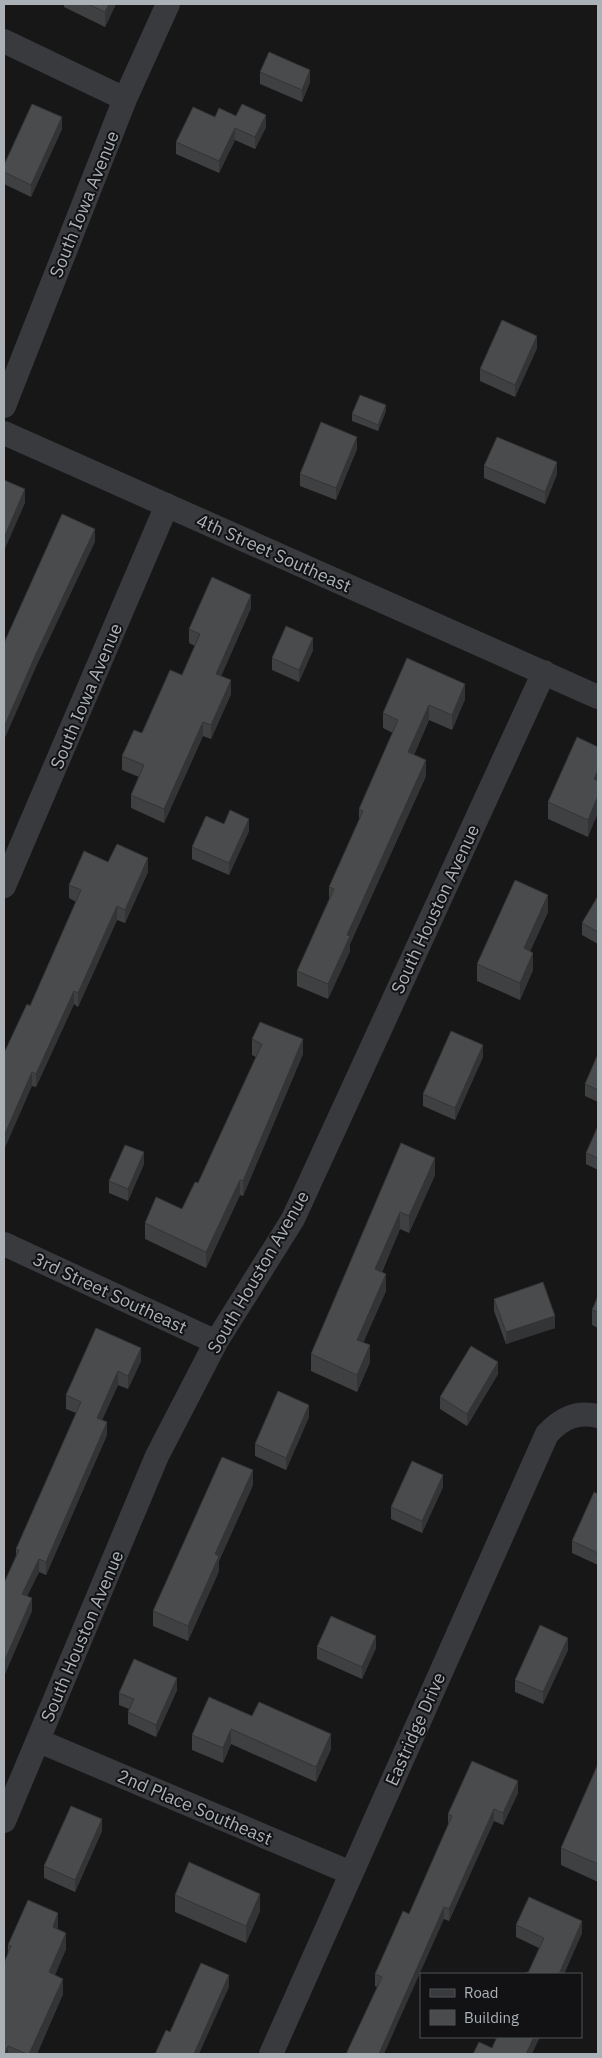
<svg xmlns="http://www.w3.org/2000/svg" width="602" height="2058" font-family="'IBM Plex Sans',sans-serif">
  <style>
    .lines { fill: none; stroke-linecap: round; stroke-linejoin: round }
    .minor { stroke: #383a3d; stroke-width: 24 }
    .wall { fill: #3f4042 }
    .shaded-wall { fill: #333436 }
    .building { fill: #494b4d; stroke: #333436 }
    .labels { text-anchor: middle; dominant-baseline: central; stroke-width: 4; stroke-linejoin: round; paint-order: stroke }
    .street-label { font-size: 18px; fill: #abb2b7; stroke: #121214 }
  </style>
  <rect width="100%" height="100%" fill="#171718"/>
  <g class="lines">
    <path class="minor" d="M4,41L125,99
      M4,406L125,99L168,4
      M4,433L598,697
      M4,886L167,505
      M4,1244L216,1342
      M39,1741L351,1873
      M4,1821L157,1456L216,1342L293,1219L544,672
      M271,2054L547,1434C562,1418 577,1411 598,1416"/>
  </g>
  <path class="wall" d="M64,4H116L105,27L64,7Z
    M260,72L310,82L302,102L260,84Z
    M236,116L266,127L255,149L235,140L219,173L176,154V142L215,117Z
    M62,129L31,197L4,184V165Z
    M537,348L515,397L480,381V369Z
    M386,411L378,431L352,421V414Z
    M357,449L336,500L300,486V474Z
    M484,466L557,474L545,504L484,478Z
    M251,608L221,676L231,694L211,739L203,736L164,823L131,808V795L139,777L122,770V756L142,733L182,675L195,646L189,643V629Z
    M313,650L299,682L272,670V658Z
    M465,699L452,730L429,720L414,755L426,776L350,944V951L328,999L297,986V971L329,899V887L359,820V809L393,733L383,728V713Z
    M598,747L588,837L548,819V802Z
    M224,824L249,831L229,875L192,859V847Z
    M108,862L148,872L125,923L117,920L78,1007L74,1004L36,1087L32,1086L30,1006L76,902L69,898V885Z
    M598,896V944L582,935V923Z
    M548,912L530,951L533,970L520,1000L477,981V964Z
    M252,1039L303,1054L243,1196L240,1195L206,1268L145,1239V1223L182,1209L198,1183L256,1057L252,1055Z
    M598,1054V1102L585,1096V1084Z
    M483,1057L455,1120L423,1106V1094Z
    M598,1126V1170L586,1164V1153Z
    M401,1143L435,1175L409,1233L400,1229L382,1272L386,1291L363,1343L370,1362L357,1392L311,1371V1354Z
    M144,1164L128,1201L109,1193V1181Z
    M598,1296V1328L592,1325V1310Z
    M494,1299L555,1328L506,1344L494,1311Z
    M96,1328L141,1348V1361L128,1389L118,1385L102,1420L107,1422V1435L46,1575L39,1572L27,1596L32,1598V1611L4,1676V1583L16,1556V1549L76,1413L66,1409V1395Z
    M498,1374L467,1426L440,1409V1397Z
    M309,1417L286,1470L255,1456V1444Z
    M253,1485L219,1561V1571L188,1641L153,1626V1611Z
    M443,1487L422,1533L391,1519V1507Z
    M598,1494V1565L572,1553V1541Z
    M317,1647L376,1648L362,1679L317,1659Z
    M568,1650L543,1704L515,1692V1680Z
    M177,1690L156,1737L128,1724V1712L129,1709L119,1705V1693Z
    M252,1716L331,1749L316,1782L231,1744L223,1763L192,1750V1735Z
    M598,1764V1882L561,1865V1848Z
    M518,1793L503,1825L494,1821L449,1921L444,1919L377,1987L375,1986V1974L409,1914L448,1825V1814Z
    M102,1831L75,1892L44,1878V1866Z
    M175,1895L260,1911L246,1943L175,1912Z
    M516,1925L582,1933L564,1974H524L528,1973L539,1948L516,1937Z
    M58,1929L66,1949L55,1975L63,1994L37,2054H4L8,1945Z"/>
  <path class="shaded-wall" d="M109,4H116L105,27V12Z
    M310,70V82L302,102V90Z
    M266,115V127L255,149V137Z
    M62,117V129L31,197V185Z
    M235,128V140L219,173V161Z
    M537,336V348L515,397V385Z
    M386,405V411L378,431V425Z
    M357,437V449L336,500V488Z
    M557,462V474L545,504V492Z
    M25,489V503L4,551V538Z
    M95,529V542L36,667L4,740V727L36,654Z
    M251,595V608L216,688V674Z
    M313,638V650L299,682V670Z
    M231,680V694L211,739V725Z
    M465,684V699L452,730V715Z
    M429,705V720L408,768V752Z
    M203,722V736L164,823V809Z
    M426,760V776L350,944V951L328,999V984L347,935Z
    M598,770V787L594,779Z
    M598,796V813L588,837V820Z
    M249,819V831L229,875V863Z
    M148,858V872L125,923V910Z
    M548,895V912L524,965V948Z
    M117,906V920L78,1007V993Z
    M533,953V970L520,1000V983Z
    M74,991V1004L36,1087V1074Z
    M303,1039V1054L243,1196V1181Z
    M483,1045V1057L455,1120V1108Z
    M32,1072V1086L4,1150V1136Z
    M144,1152V1164L128,1201V1189Z
    M435,1158V1175L409,1233V1216Z
    M240,1180V1195L206,1268V1252Z
    M400,1212V1229L375,1286V1269Z
    M386,1274V1291L357,1357V1340Z
    M555,1316V1328L506,1344V1332Z
    M370,1345V1362L357,1392V1375Z
    M141,1348V1361L128,1389V1376Z
    M498,1362V1374L467,1426V1414Z
    M118,1371V1385L97,1431V1418Z
    M309,1405V1417L286,1470V1458Z
    M107,1422V1435L46,1575V1562Z
    M253,1470V1485L219,1561V1571L188,1641V1626L215,1554Z
    M443,1475V1487L422,1533V1521Z
    M39,1559V1572L22,1607V1594Z
    M32,1598V1611L4,1676V1662Z
    M376,1636V1648L362,1679V1667Z
    M568,1638V1650L543,1704V1692Z
    M177,1678V1690L156,1737V1725Z
    M231,1729V1744L223,1763V1748Z
    M331,1734V1749L316,1782V1767Z
    M518,1781V1793L503,1825V1813Z
    M494,1809V1821L449,1921V1909Z
    M102,1819V1831L75,1892V1880Z
    M260,1894V1911L246,1943V1926Z
    M444,1907V1919L384,2054H379Z
    M58,1913V1929L53,1927Z
    M582,1921V1933L564,1974H559Z
    M66,1933V1949L49,1988V1972Z
    M229,1975V1987L199,2054H194Z
    M63,1979V1994L37,2054H29Z
    M534,2037H540L532,2054H526Z
    M8,2046V2054H5Z"/>
  <path class="building" d="M88,4H109L105,12Z
    M269,52L310,70L302,90L260,72Z
    M32,104L62,117L31,185L4,172V165Z
    M242,104L266,115L255,137L235,128L219,161L176,142L193,107L215,117L219,108L236,116Z
    M502,320L537,336L515,385L480,369Z
    M360,395L386,405L378,425L352,414Z
    M321,422L357,437L336,488L300,474Z
    M497,437L557,462L545,492L484,466Z
    M4,480L25,489L4,538Z
    M62,514L95,529L36,654L4,727V643Z
    M212,577L251,595L216,674L231,680L211,725L203,722L164,809L131,795L144,765L122,756L134,730L142,733L170,670L182,675L200,634L189,629Z
    M286,626L313,638L299,670L272,658Z
    M407,658L465,684L452,715L429,705L408,752L426,760L347,935L350,936L328,984L297,971L334,889L329,887L363,811L359,809L398,720L383,713Z
    M577,737L598,747V770L594,779L598,781V796L588,820L548,802Z
    M230,810L249,819L229,863L192,847L206,816L224,824Z
    M117,844L148,858L125,910L117,906L78,993L74,991L36,1074L32,1072L4,1136V1053L27,1004L30,1006L81,890L69,885L84,851L108,862Z
    M515,880L548,895L524,948L533,953L520,983L477,964Z
    M598,896V932L582,923Z
    M260,1022L303,1039L243,1181L240,1180L206,1252L145,1223L156,1197L182,1209L195,1182L198,1183L262,1044L252,1039Z
    M451,1031L483,1045L455,1108L423,1094Z
    M598,1054V1090L585,1084Z
    M598,1126V1158L586,1153Z
    M401,1143L435,1158L409,1216L400,1212L375,1269L386,1274L357,1340L370,1345L357,1375L311,1354Z
    M125,1145L144,1152L128,1189L109,1181Z
    M543,1282L555,1316L506,1332L494,1299Z
    M598,1296V1312L592,1310Z
    M96,1328L141,1348L128,1376L118,1371L97,1418L107,1422L46,1562L39,1559L22,1594L32,1598L4,1662V1583L19,1550L16,1549L81,1402L66,1395Z
    M471,1346L498,1362L467,1414L440,1397Z
    M278,1391L309,1405L286,1458L255,1444Z
    M222,1457L253,1470L215,1554L219,1556L188,1626L153,1611Z
    M412,1461L443,1475L422,1521L391,1507Z
    M594,1492L598,1494V1553L572,1541Z
    M331,1616L376,1636L362,1667L317,1647Z
    M540,1625L568,1638L543,1692L515,1680Z
    M134,1659L177,1678L156,1725L128,1712L134,1699L119,1693Z
    M209,1697L252,1716L259,1702L331,1734L316,1767L231,1729L223,1748L192,1735Z
    M472,1761L518,1781L503,1813L494,1809L449,1909L444,1907L379,2054H346L382,1977L375,1974L403,1911L409,1914L452,1816L448,1814Z
    M598,1764V1864L561,1848Z
    M71,1806L102,1819L75,1880L44,1866Z
    M189,1862L260,1894L246,1926L175,1895Z
    M529,1897L582,1921L559,1974H524L526,1972L528,1973L544,1938L516,1925Z
    M28,1900L58,1913L53,1927L66,1933L49,1972L63,1979L29,2054H27L8,2046L5,2054H4V1963L11,1946L8,1945Z
    M201,1963L229,1975L194,2054H155L166,2030L170,2032Z
    M497,2037H534L526,2054H473L479,2042L492,2048Z"/>
  <g class="labels">
    <g class="street-label">
      <text transform="translate(84 204) rotate(-68)">South Iowa Avenue</text>
      <text transform="translate(274 553) rotate(24)">4th Street Southeast</text>
      <text transform="translate(86 696) rotate(-67)">South Iowa Avenue</text>
      <text transform="translate(435 909) rotate(-65)">South Houston Avenue</text>
      <text transform="translate(258 1272) rotate(-60)">South Houston Avenue</text>
      <text transform="translate(110 1293) rotate(25)">3rd Street Southeast</text>
      <text transform="translate(82 1636) rotate(-67)">South Houston Avenue</text>
      <text transform="translate(415 1729) rotate(-66)">Eastridge Drive</text>
      <text transform="translate(195 1807) rotate(23)">2nd Place Southeast</text>
    </g>
  </g>
  <rect width="602" height="2058" fill="none" stroke="#abb2b7" stroke-width="10"/>
  <rect x="420" y="1973" width="162" height="65" fill="#121214" stroke="#4f5255"/>
  <rect x="430" y="1989" width="25" height="8" fill="#383a3d" stroke="#4f5255"/>
  <text x="464" y="1998" font-size="15" fill="#abb2b7">Road</text>
  <rect x="430" y="2010" width="25" height="15" fill="#494b4d" stroke="#4f5255"/>
  <text x="464" y="2023" font-size="15" fill="#abb2b7">Building</text>
</svg>
